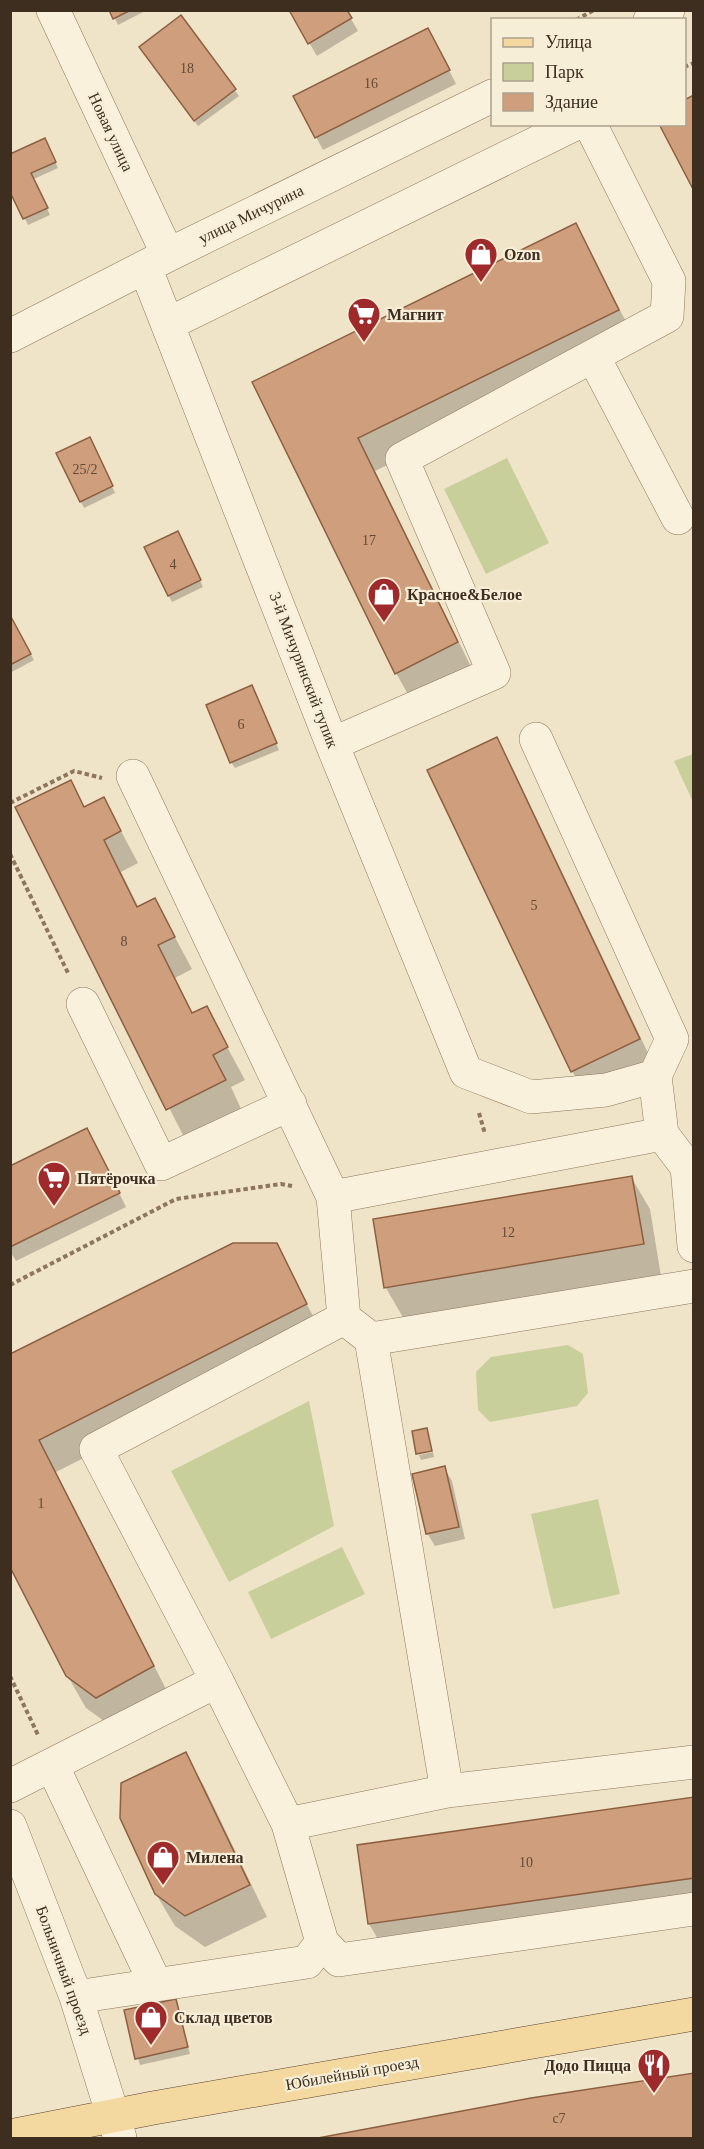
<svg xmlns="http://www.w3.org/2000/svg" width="704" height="2149" font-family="'Times New Roman',serif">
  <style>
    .green { fill: #c9cf9b }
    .shadow { fill: #0003 }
    .building { fill: #cf9f7d; stroke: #8d5f41; stroke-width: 1.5 }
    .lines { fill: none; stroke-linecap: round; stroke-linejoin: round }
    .minor-casing { stroke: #8d765c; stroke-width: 34 }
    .major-casing { stroke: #5b4430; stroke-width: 34 }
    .path { stroke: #8d765c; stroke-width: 4; stroke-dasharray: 4.5 3; stroke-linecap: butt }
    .minor { stroke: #faf1dc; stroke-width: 33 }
    .major { stroke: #f3d9a0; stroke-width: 33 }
    .labels { text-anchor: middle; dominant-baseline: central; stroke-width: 4.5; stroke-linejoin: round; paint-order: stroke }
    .number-label { font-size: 14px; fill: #624a37 }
    .street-label { font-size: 16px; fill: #3d2e20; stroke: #f7eed8 }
    .poi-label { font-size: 16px; font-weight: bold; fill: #3d2e20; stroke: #f7eed8; text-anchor: start }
  </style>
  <rect width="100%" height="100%" fill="#f0e4c8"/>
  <path class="green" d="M507,458L549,543L486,574L444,489Z
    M693,754V802L674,761Z
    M568,1345L583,1354L588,1393L577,1406L490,1422L478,1410L476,1372L491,1357Z
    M309,1401L334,1526L229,1582L171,1471Z
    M598,1499L620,1594L553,1609L531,1514Z
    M342,1547L365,1594L271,1639L248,1592Z"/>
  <path class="shadow" d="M111,10H147L118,25Z
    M290,10H346L358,31L317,56Z
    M181,17L239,96L198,126L144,53Z
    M435,42L456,84L323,150L295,97Z
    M48,146L58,168L34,179L50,215L28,225L10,189Z
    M576,225L637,343L375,471L475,675L414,705L396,673L254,382Z
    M93,445L115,493L84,508L81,502Z
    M181,539L203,587L172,602L169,596Z
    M10,618L34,660L10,673Z
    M255,693L279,750L235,768L231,762Z
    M496,739L514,771L657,1072L591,1103L572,1071Z
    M70,782L85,808L104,799L138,863L121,872L139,908L155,900L192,969L175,978L193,1014L206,1008L245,1080L231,1087L243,1113L186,1141L17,808Z
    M94,1142L126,1207L16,1261L10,1251V1168Z
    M631,1177L650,1209L661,1276L404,1319L386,1288Z
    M276,1245L324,1337L56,1472L171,1699L115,1729L86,1708L67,1675L10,1356Z
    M433,1452L434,1457L421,1460L419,1455Z
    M444,1468L452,1481L465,1539L435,1546L427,1533Z
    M185,1754L204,1786L267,1917L205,1947L175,1926L156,1894Z
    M694,1799V1912L388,1956L369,1924L358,1846Z
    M175,2000L190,2054L140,2065L125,2012Z
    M694,2074V2138H326L531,2099Z"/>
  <path class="building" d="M109,10H131L113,19Z
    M289,10H347L352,18L308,44Z
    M181,15L236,89L194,121L139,47Z
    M428,28L450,70L315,138L293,96Z
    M694,95V191L659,124H684V100Z
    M45,138L56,162L31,173L48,208L23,219L10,192V154Z
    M576,223L619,310L358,438L458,642L395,674L252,382Z
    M90,437L113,486L80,502L56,453Z
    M178,531L201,580L168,596L144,547Z
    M10,615L31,654L10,665Z
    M252,685L277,743L230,763L206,705Z
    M497,737L640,1039L571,1072L427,770Z
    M71,780L84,807L104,797L121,831L104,840L137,907L155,898L175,937L158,945L192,1013L207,1006L228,1047L213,1055L226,1080L166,1110L15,807Z
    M87,1128L120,1193L10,1247V1166Z
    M632,1176L644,1244L384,1288L373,1219Z
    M233,1243H277L307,1304L39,1440L154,1666L96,1698L66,1676L10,1567V1354Z
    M427,1428L432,1451L416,1454L412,1431Z
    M445,1466L459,1527L426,1534L412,1474Z
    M186,1752L250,1885L185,1916L155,1894L120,1818L121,1783Z
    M694,1797V1878L368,1924L357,1845Z
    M176,1999L188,2047L135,2059L124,2010Z
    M694,2073V2138H318L531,2098Z"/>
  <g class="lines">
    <defs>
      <path id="minor" d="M53,10L168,255
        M650,20L668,10
        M145,267L332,744L466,1072L531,1097L606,1090L655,1076L662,1134
        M168,324L575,124
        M10,336L168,255L492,96
        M593,356L678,518
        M536,739L672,1039L655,1076
        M332,744L494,673L402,459L667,316L669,281L590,124
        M133,776L333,1197L344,1318L371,1339L447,1791
        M83,1004L161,1164L290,1104
        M694,1165L687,1167L694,1246
        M333,1197L662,1134L687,1167
        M371,1339L694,1286
        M217,1681L288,1824
        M52,1765L156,1985
        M10,1786L217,1681L96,1449L344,1318
        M10,1826L76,1997L120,2138
        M322,1942L339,1960L694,1909
        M76,1997L307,1962L322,1942L288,1824L447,1791L694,1762"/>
      <path id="major" d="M10,2136L153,2108L694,2014"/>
    </defs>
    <use href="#minor" class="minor-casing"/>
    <use href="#major" class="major-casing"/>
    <path class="path" d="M576,20L594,10
      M684,67L694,63
      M10,803L74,771L102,778
      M10,854L69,975
      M479,1113L485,1134
      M10,1285L176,1199L281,1184L292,1186
      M10,1676L38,1735"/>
    <use href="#minor" class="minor"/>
    <use href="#major" class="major"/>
  </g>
  <defs>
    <symbol id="shop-pin" viewBox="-11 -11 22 30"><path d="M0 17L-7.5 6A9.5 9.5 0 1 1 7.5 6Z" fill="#9e2a2b" stroke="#f7eed8"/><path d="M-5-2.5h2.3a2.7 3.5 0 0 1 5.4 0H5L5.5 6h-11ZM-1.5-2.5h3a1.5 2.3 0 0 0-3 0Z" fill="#fff"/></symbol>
    <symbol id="supermarket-pin" viewBox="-11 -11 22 30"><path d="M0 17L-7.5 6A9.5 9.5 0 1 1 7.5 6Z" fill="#9e2a2b" stroke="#f7eed8"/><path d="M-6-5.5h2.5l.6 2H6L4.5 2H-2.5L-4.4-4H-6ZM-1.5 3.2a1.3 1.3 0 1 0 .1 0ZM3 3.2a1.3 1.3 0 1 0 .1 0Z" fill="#fff"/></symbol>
    <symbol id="restaurant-pin" viewBox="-11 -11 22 30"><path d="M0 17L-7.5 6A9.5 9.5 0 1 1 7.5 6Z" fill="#9e2a2b" stroke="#f7eed8"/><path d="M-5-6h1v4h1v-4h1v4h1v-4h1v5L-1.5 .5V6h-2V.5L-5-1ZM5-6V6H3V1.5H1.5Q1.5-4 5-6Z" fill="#fff"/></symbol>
  </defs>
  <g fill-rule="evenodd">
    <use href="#shop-pin" x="462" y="235" width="38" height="52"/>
    <use href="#supermarket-pin" x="345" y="295" width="38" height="52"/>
    <use href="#shop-pin" x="365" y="575" width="38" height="52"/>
    <use href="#supermarket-pin" x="35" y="1159" width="38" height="52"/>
    <use href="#shop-pin" x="144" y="1838" width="38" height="52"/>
    <use href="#shop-pin" x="132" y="1998" width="38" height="52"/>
    <use href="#restaurant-pin" x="635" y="2046" width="38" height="52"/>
  </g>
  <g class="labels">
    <g class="number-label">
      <text x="187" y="68">18</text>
      <text x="371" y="83">16</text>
      <text x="85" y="469">25/2</text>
      <text x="369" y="540">17</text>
      <text x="173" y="564">4</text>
      <text x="241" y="724">6</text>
      <text x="534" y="905">5</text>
      <text x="124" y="941">8</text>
      <text x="508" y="1232">12</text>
      <text x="41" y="1503">1</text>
      <text x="526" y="1862">10</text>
      <text x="559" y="2118">с7</text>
    </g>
    <g class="street-label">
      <text transform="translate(111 132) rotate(65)">Новая улица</text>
      <text transform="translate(251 214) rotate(-26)">улица Мичурина</text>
      <text transform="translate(304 670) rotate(69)">3-й Мичуринский тупик</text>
      <text transform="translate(64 1970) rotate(70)">Больничный проезд</text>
      <text transform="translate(352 2073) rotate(-10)">Юбилейный проезд</text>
    </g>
    <g class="poi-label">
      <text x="504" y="254">Ozon</text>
      <text x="387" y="314">Магнит</text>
      <text x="407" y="594">Красное&amp;Белое</text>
      <text x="77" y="1178">Пятёрочка</text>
      <text x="186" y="1857">Милена</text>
      <text x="174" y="2017">Склад цветов</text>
      <text x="631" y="2065" text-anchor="end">Додо Пицца</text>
    </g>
  </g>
  <rect width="704" height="2149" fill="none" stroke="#3d2e20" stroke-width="24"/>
  <rect x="491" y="18" width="195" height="108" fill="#f7eed8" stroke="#ada18e" stroke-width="1.5"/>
  <rect x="503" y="38" width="30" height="9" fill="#f3d9a0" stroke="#ada18e" stroke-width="1.5"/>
  <text x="545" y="48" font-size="18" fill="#3d2e20">Улица</text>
  <rect x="503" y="63" width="30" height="18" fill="#c9cf9b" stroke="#ada18e" stroke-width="1.5"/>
  <text x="545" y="78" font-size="18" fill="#3d2e20">Парк</text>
  <rect x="503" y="93" width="30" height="18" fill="#cf9f7d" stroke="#ada18e" stroke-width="1.5"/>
  <text x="545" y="108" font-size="18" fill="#3d2e20">Здание</text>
</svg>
